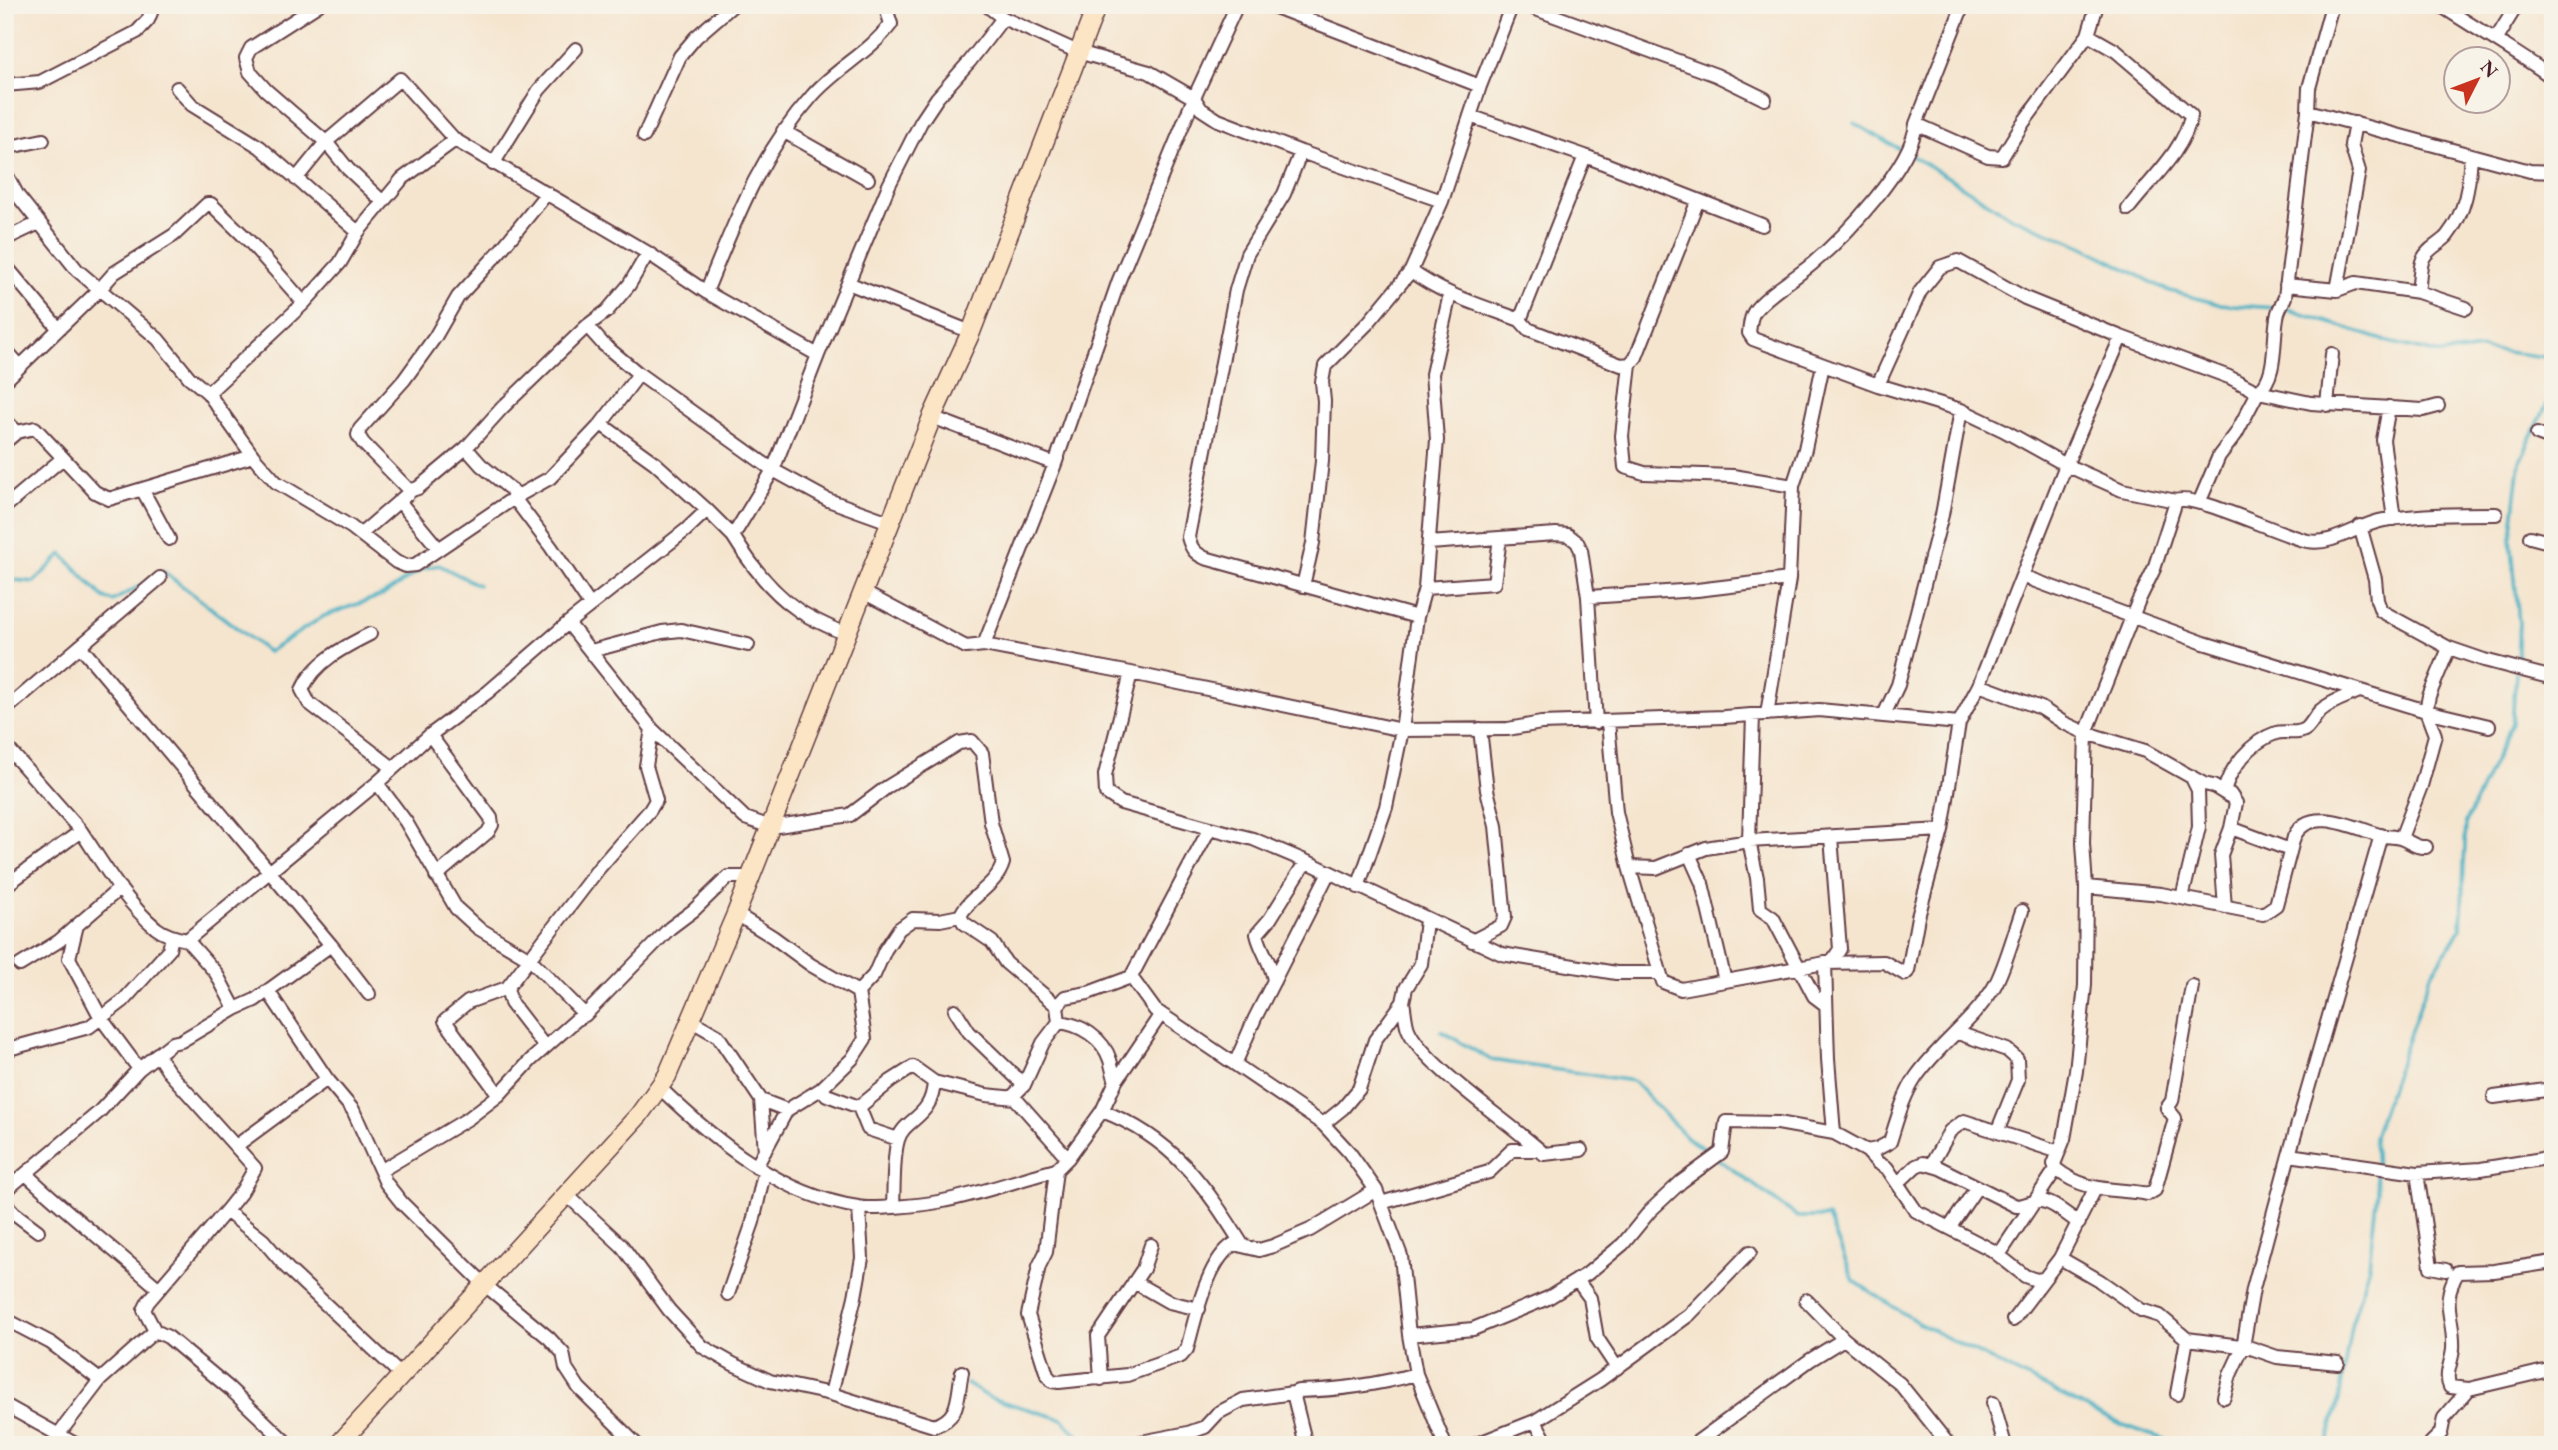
<svg xmlns="http://www.w3.org/2000/svg" width="2558" height="1450" font-family="'EB Garamond',serif">
  <style>
    .lines { fill: none; stroke-linecap: round; stroke-linejoin: round }
    .stream { stroke: #45b0c4; stroke-width: 3.5 }
    .minor-casing { stroke: #643d44; stroke-width: 16 }
    .secondary-casing { stroke: #643d44; stroke-width: 21 }
    .minor { stroke: #fff; stroke-width: 12 }
    .secondary { stroke: #fce5c4; stroke-width: 18 }
  </style>
  <rect width="100%" height="100%" fill="#f7f3e8"/>
  <filter id="ink" filterUnits="userSpaceOnUse"><feTurbulence type="fractalNoise" baseFrequency=".0143" numOctaves="2"/><feDisplacementMap in="SourceGraphic" scale="14" xChannelSelector="R" yChannelSelector="G"/><feConvolveMatrix kernelMatrix="1 2 1 2 8 2 1 2 1" color-interpolation-filters="sRGB"/></filter>
  <filter id="wash" filterUnits="userSpaceOnUse"><feTurbulence type="fractalNoise" baseFrequency=".00686" numOctaves="4" result="noise"/><feDisplacementMap in="SourceGraphic" scale="28" xChannelSelector="R" yChannelSelector="G"/><feGaussianBlur stdDeviation="1.57" result="paint"/><feColorMatrix in="noise" values="0 0 0 0 0 0 0 0 0 0 0 0 0 0 0 0 0 1.4 0 .05"/><feComposite in="paint" operator="in"/></filter>
  <g filter="url(#wash)">
    <rect width="100%" height="100%" fill="#f5e5cf"/>
    <g class="lines">
      <path class="stream" d="M1854,123L1943,174L2009,216L2082,246L2167,290L2218,304L2276,308
        M2284,308L2389,342L2441,354L2482,349L2553,358
        M160,574L164,572L268,652L324,616L383,595L422,569L439,565L478,585
        M5,579L34,582L62,554L104,598L113,601L148,581
        M2517,665L2519,623L2511,538L2520,461L2553,392
        M1441,1031L1491,1060L1633,1081L1687,1138L1712,1154
        M1718,1159L1798,1217H1828L1854,1281L1920,1324L2115,1422L2180,1445
        M967,1384L990,1398L1062,1419L1088,1445
        M2327,1445L2339,1400L2351,1326L2369,1266L2377,1190L2374,1136L2429,979L2461,928L2466,822L2512,723L2516,673"/>
    </g>
  </g>
  <g filter="url(#ink)">
    <g class="lines">
      <defs>
        <path id="minor" d="M318,5L251,48L246,58L250,72L266,90L326,142L348,169L382,201
          M986,5L1003,18
          M1270,5L1480,86
          M1525,5L1716,75L1765,99
          M1963,5L1916,124C1912,166 1844,237 1812,264C1797,277 1763,297 1754,312C1750,318 1750,326 1749,333L1753,339L1878,385L1961,410L2003,430L2066,465L2122,490L2176,501
          M2440,5C2478,30 2517,52 2553,78
          M2088,35L2116,51L2191,115C2185,150 2149,181 2128,209
          M2496,39L2517,5
          M5,85L40,82L137,32L148,20L154,5
          M177,88L192,105L260,147L358,232
          M2308,111L2530,171L2553,172
          M1470,116L1585,156L1762,225
          M1916,124L1988,156L2002,157L2023,123L2088,35L2097,5
          M783,131L868,179
          M644,136L680,56L696,37L733,5
          M5,148L43,140
          M1301,152L1284,194L1247,254L1236,290L1188,537C1191,548 1194,553 1205,558L1417,617
          M493,164L539,90L576,49
          M5,172L18,196L77,270L158,339L189,377L208,393L253,456L276,482L351,527L396,562L406,566L415,565L514,498L550,478L601,424L639,374
          M296,179L326,142L400,79L455,140L648,253L706,292L818,355
          M1698,200L1636,357L1630,364L1622,436L1625,467L1644,473L1733,476L1793,486
          M5,239L39,223
          M5,265L58,328
          M1411,271C1443,295 1483,306 1520,320L1528,329L1621,365L1630,364
          M848,283L971,332
          M2286,285L2337,290L2356,283L2418,292L2466,308
          M2337,290L2359,171L2351,145L2355,123
          M706,292C736,219 759,156 812,96C835,69 869,53 891,24L885,5
          M2418,292C2420,282 2419,268 2423,259C2428,248 2440,244 2447,236C2466,212 2469,185 2471,156
          M1520,320L1585,156
          M587,326L603,344L639,374L773,470L828,500L892,523
          M5,349L20,366
          M5,381L99,290L114,273L174,235L207,204H211L250,242L304,303
          M1878,385L1920,292L1940,267L1958,261L2025,298L2121,337L2229,377L2258,392L2311,403L2423,410L2438,406
          M208,393L304,303L340,263L358,232L402,179L455,140
          M2327,405L2332,354
          M2389,407L2383,440L2394,519
          M932,417L1055,464
          M5,420L17,432L35,428L95,492L109,499L253,456
          M601,424L655,463L707,510
          M2537,434L2553,440
          M5,442L17,432
          M466,448L481,465L519,496
          M142,489L169,539
          M412,490L407,488L363,443L358,435L360,429L404,380L435,337L458,297L500,251L547,193
          M514,498L551,547L590,605
          M399,501L439,549
          M2199,503L2219,456L2236,434L2258,392C2279,376 2272,335 2278,313C2280,307 2283,302 2285,297L2308,111L2309,88L2332,5
          M5,507L63,458
          M2360,526L2375,579L2377,600L2381,611L2449,648
          M361,534L412,490L418,488L466,448L502,408L587,326L607,311L629,285L648,253
          M733,536C750,564 770,591 798,610C812,620 831,627 847,635
          M2530,537L2553,543
          M1429,543L1556,534L1568,535L1577,542L1581,550L1588,597L1596,723
          M2022,576L2066,465L2121,337
          M1303,586L1313,543L1322,461L1324,401L1322,382L1325,366L1368,323L1411,271L1442,201L1480,86L1512,5
          M1425,588L1494,583L1500,538
          M863,592L966,647L984,645L1131,673L1402,730L1508,729L1541,723L1724,717L1819,710L1959,723L1979,685L2022,576L2204,643L2426,711L2429,696L2449,648L2484,660L2553,678
          M1588,597L1697,590L1789,579
          M568,623L652,729L745,818L771,827L850,815L887,787L959,743L972,741L982,753L991,823L1003,863C996,887 970,895 960,916
          M370,634C344,647 314,662 302,690L309,703L393,768
          M984,645L1055,464L1119,280L1194,98L1237,5
          M80,646L331,945L369,994
          M591,651L662,632L681,630L748,645
          M1131,673L1105,775L1106,793L1121,803L1210,828L1131,977L1155,1010L1323,1124L1349,1152L1376,1190L1401,1256L1409,1335L1416,1374L1445,1445
          M1979,685L2041,708L2064,723L2086,733L2145,751L2204,784L2213,786L2229,796L2230,794L2236,803L2231,828L2221,855L2225,907
          M5,710L160,578
          M2426,711L2489,726
          M1767,714L1789,579L1793,486L1805,449L1823,365
          M1753,715L1749,841L1757,878L1760,909L1773,918L1814,996L1826,1005
          M1884,715L1898,685L1942,515L1961,410
          M1608,722L1616,812L1629,867L1663,982L1681,989L1825,963L1884,962L1905,974L1908,971L1918,917L1942,830L1959,723
          M430,735L491,818L492,825L488,832L436,876
          M5,745L81,831
          M377,783L406,822L456,908L478,928L530,959L585,1015
          M2224,793C2228,769 2252,741 2276,733C2285,730 2298,736 2307,728C2312,723 2315,716 2320,711C2331,701 2346,697 2359,691
          M1210,828L1253,839L1310,863L1502,954L1616,973H1660
          M2231,828L2290,850
          M2401,838L2421,786L2435,735L2426,711
          M1689,854L1702,883L1725,981
          M1629,867L1656,868L1706,848L1749,841L1942,830
          M5,886L81,831C103,864 125,902 156,928C165,935 176,938 187,940L377,783L430,735L488,692L568,623L686,530L707,510L733,536L773,470L818,355L889,185L921,122L937,98L970,61L1003,18L1078,52L1149,72L1194,98L1201,109L1218,120L1301,152L1442,201
          M1358,887L1386,807L1402,730L1417,617L1425,588L1437,440L1432,374L1450,294
          M2086,887L2161,894L2263,914L2276,905L2294,837C2308,805 2354,827 2379,835C2386,837 2393,836 2400,838C2410,841 2415,848 2426,847
          M2182,898L2199,827L2198,790L2191,776
          M736,914L773,937L811,965L858,992L865,1039L852,1059L821,1089L787,1110L756,1167
          M960,916L964,923L992,942L1006,963L1057,1006L1059,1022L1043,1043L1024,1085L1012,1097
          M77,925L69,958L101,1018L139,1069
          M187,940L216,973L235,1009
          M1472,941L1501,926L1505,917L1496,826L1487,790L1480,729
          M1825,963L1828,1059L1834,1133
          M1831,963L1840,949L1831,837
          M20,965L59,941L120,888
          M1274,981C1272,963 1261,952 1257,934L1270,919L1303,866L1310,863
          M507,988L511,1003L545,1047
          M268,991L327,1079L353,1110L386,1183L402,1203L485,1285L549,1338L563,1353L566,1368L579,1388L637,1445
          M858,992L874,975L885,950L899,929L913,919L940,920L960,916
          M1403,1002C1405,1011 1405,1021 1408,1029C1423,1065 1512,1124 1544,1154L1581,1150
          M1057,1006L1065,997L1088,993L1131,977
          M955,1010L969,1032L1024,1085
          M692,1021L718,1036L761,1100L787,1110
          M1059,1022C1080,1024 1103,1038 1110,1060C1112,1067 1113,1074 1116,1081
          M1958,1033L2007,1050L2017,1059L2018,1080L1997,1132
          M5,1050L89,1027L123,1001L169,950L172,937
          M157,1054L168,1071L255,1168L242,1191L226,1211L148,1302L144,1310L155,1331L168,1337L229,1388L289,1445
          M1235,1064L1255,1018L1329,872
          M659,1087C714,1140 780,1195 858,1207C871,1210 923,1205 938,1202C977,1195 1017,1180 1056,1170L1068,1158L1102,1111L1116,1081L1161,1014
          M821,1089L827,1095L859,1107L868,1129L898,1139
          M499,1095L445,1021L468,1002L507,988L599,868L650,810L656,800L646,766L652,729
          M2494,1097L2553,1089
          M761,1100L765,1151
          M859,1107L891,1081L913,1067L934,1082L986,1095L1015,1098L1068,1158
          M1102,1111C1172,1137 1205,1185 1243,1246
          M1323,1124L1343,1108L1359,1089L1375,1040L1403,1002L1406,988L1421,964L1426,920
          M236,1146L327,1079
          M1867,1151L1877,1149L1890,1142C1897,1120 1903,1096 1916,1077C1939,1044 1973,1022 1994,987C2005,968 2014,933 2022,911
          M2289,1155L2417,1173L2481,1169L2553,1157
          M1931,1165L1950,1131L1964,1121L2056,1151L2059,1149
          M2056,1169C2086,1193 2113,1188 2148,1194L2155,1190L2175,1118L2167,1108L2172,1101L2192,986
          M382,1170L469,1118L499,1095L531,1060L576,1020L585,1015L670,928L694,910L728,877H751
          M1056,1170L1046,1252L1039,1266L1028,1315L1047,1375L1052,1381L1059,1382L1127,1375L1181,1356L1187,1349C1195,1320 1207,1260 1234,1244L1259,1250L1273,1246L1310,1230L1376,1190
          M2417,1173L2431,1267L2446,1270
          M26,1174C69,1215 115,1250 159,1289
          M1898,1183L1916,1166L1923,1163L1940,1168L2016,1206C2024,1206 2030,1202 2038,1201C2052,1200 2068,1216 2079,1223
          M5,1191L99,1112L139,1069L172,1043L181,1041L235,1009L255,1000L331,945
          M566,1194L622,1246L669,1310L703,1347L733,1364L770,1381L831,1394L934,1426C961,1418 957,1396 962,1372
          M5,1203L14,1213L38,1231
          M1381,1203L1489,1172L1512,1150H1539
          M893,1206C894,1188 893,1155 898,1140C904,1118 932,1119 934,1082
          M226,1211L263,1240L287,1268L401,1375
          M1950,1227L1977,1187
          M1999,1255L2056,1169L2054,1164L2064,1139L2076,1071L2085,985L2086,887L2083,843L2086,733L2138,602L2154,569L2176,501C2196,493 2281,536 2308,541C2333,546 2359,524 2384,520C2421,514 2459,514 2496,514
          M2060,1258L2100,1281L2141,1310L2160,1316L2187,1339L2248,1347L2277,1357L2338,1363
          M2553,1262L2494,1271L2458,1272C2439,1302 2455,1319 2453,1349C2452,1362 2444,1375 2450,1387L2469,1389L2553,1369
          M1577,1280L1590,1298L1597,1338L1617,1368
          M1134,1282L1169,1302L1199,1309
          M728,1294L753,1222L764,1173
          M1806,1300L1844,1339L1900,1384L1949,1445
          M5,1319L51,1343L100,1380
          M2013,1320L2060,1258L2095,1189
          M1409,1335L1473,1329L1548,1298L1587,1274L1623,1244L1650,1211L1681,1182L1722,1152L1726,1122L1778,1123L1834,1133L1867,1151L1878,1163L1887,1168L1916,1211L1992,1250L2025,1276L2036,1280L2043,1279
          M1101,1379L1098,1336L1143,1269L1151,1245
          M1293,1393L1306,1445
          M831,1394L855,1297L862,1258L859,1208
          M2177,1394L2187,1339
          M2224,1397L2230,1375L2243,1347L2253,1289L2289,1155L2381,835
          M1993,1403L2005,1445
          M5,1405L77,1445
          M1535,1421L1548,1445
          M58,1435L100,1380L155,1331
          M1138,1445L1141,1442L1188,1433L1205,1427L1218,1413L1243,1400L1293,1393L1298,1391C1339,1390 1376,1385 1416,1374
          M1474,1445L1535,1421L1600,1380L1689,1315L1750,1252
          M1693,1445L1810,1360L1844,1339
          M2429,1445L2441,1433L2444,1418L2469,1389"/>
        <path id="secondary" d="M338,1445L639,1115L667,1076L736,914L932,417L971,332L1097,5"/>
      </defs>
      <use href="#minor" class="minor-casing"/>
      <use href="#secondary" class="secondary-casing"/>
      <use href="#minor" class="minor"/>
      <use href="#secondary" class="secondary"/>
    </g>
  </g>
  <rect width="2558" height="1450" fill="none" stroke="#f7f3e8" stroke-width="28"/>
  <g transform="translate(2477 80) rotate(48)"><circle r="33" fill="#f7f3e8" stroke="#b29e9c" stroke-width="2"/>
  <path d="M0-5L12 26L0 18L-12 26Z" fill="#c8321e"/>
  <text y="-10" font-size="19" font-weight="bold" text-anchor="middle" fill="#4a1f2b">N</text>
  </g>
</svg>
